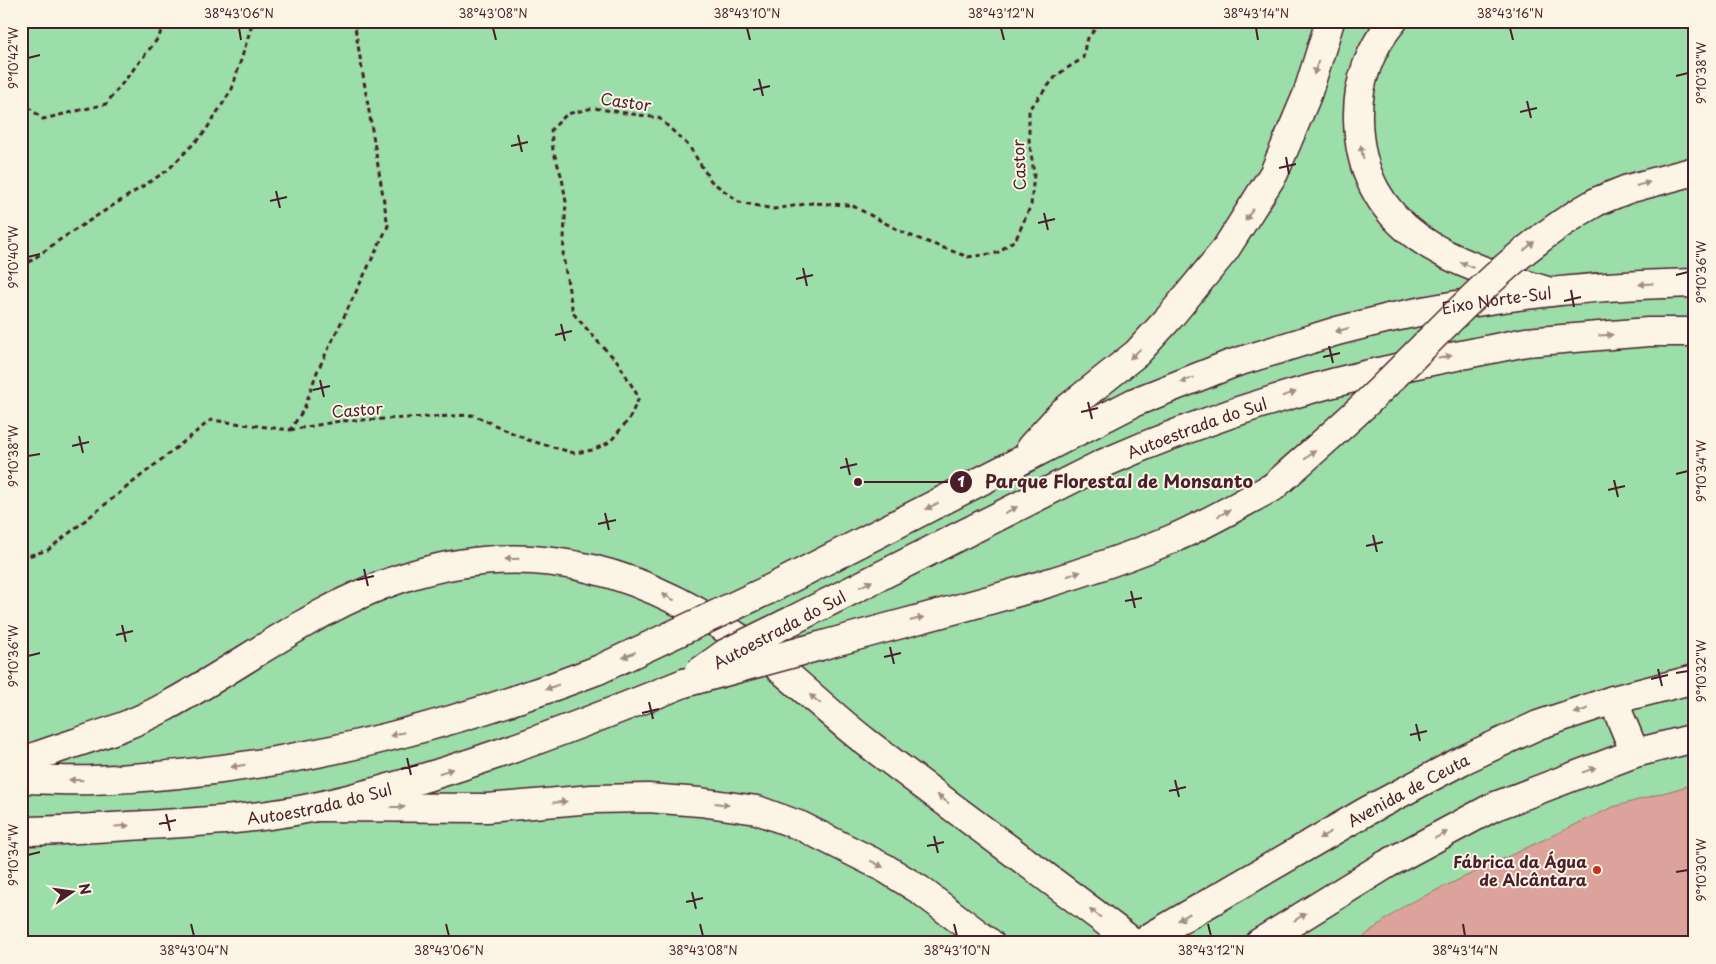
<svg xmlns="http://www.w3.org/2000/svg" width="1716" height="964" font-family="'Playpen Sans',sans-serif">
  <style>
    .green { fill: #9bdea9; stroke: #727e6a }
    .building { fill: #dca29c; stroke: #9a716d }
    .lines { fill: none; stroke-linecap: round; stroke-linejoin: round }
    .trunk-casing { stroke: #4a1f2b; stroke-width: 31 }
    .motorway-casing { stroke: #4a1f2b; stroke-width: 31 }
    .path { stroke: #4a1f2b; stroke-width: 3; stroke-dasharray: 5 4; stroke-linecap: butt }
    .trunk { stroke: #fcf5e5; stroke-width: 28 }
    .motorway { stroke: #fcf5e5; stroke-width: 28 }
    .motorway-bridge-casing { stroke: #4a1f2b; stroke-width: 31; stroke-linecap: butt }
    .motorway-bridge { stroke: #fcf5e5; stroke-width: 28 }
    .oneway { fill: #a38a88 }
    .ticks { fill: none; stroke: #4a1f2b; stroke-width: 2 }
    .poi-dot { fill: #c8321e; stroke: #fcf5e5; stroke-width: 2 }
    .labels { text-anchor: middle; dominant-baseline: central; stroke-width: 4; stroke-linejoin: round; paint-order: stroke }
    .street-label { font-size: 16px; fill: #4a1f2b; stroke: #fcf5e5 }
    .poi-label { font-size: 16px; font-weight: bold; fill: #4a1f2b; stroke: #fcf5e5; text-anchor: end }
    .leader { fill: none; stroke: #4a1f2b; stroke-width: 2 }
    .callout-dot { fill: #4a1f2b; stroke: #fcf5e5; stroke-width: 2 }
    .mark-label { font-size: 15px; text-anchor: middle; font-weight: bold; fill: #fff }
    .callout-label { font-size: 18px; text-anchor: middle; font-weight: bold; fill: #4a1f2b; stroke: #fcf5e5; stroke-width: 4; stroke-linejoin: round; paint-order: stroke }
    .neatline { fill: none; stroke: #4a1f2b; stroke-width: 2 }
    .ticks-label { font-size: 12px; text-anchor: middle; fill: #4a1f2b }
  </style>
  <rect width="100%" height="100%" fill="#fcf5e5"/>
  <filter id="ink" filterUnits="userSpaceOnUse"><feTurbulence type="fractalNoise" baseFrequency=".02" numOctaves="2"/><feDisplacementMap in="SourceGraphic" scale="10" xChannelSelector="R" yChannelSelector="G"/><feConvolveMatrix kernelMatrix="1 2 1 2 8 2 1 2 1" color-interpolation-filters="sRGB"/></filter>
  <g filter="url(#ink)">
    <path class="green" d="M21,21H1695V943H21Z"/>
    <path class="building" d="M1695,784V943H1355L1405,905L1613,807Z
      M672,939L675,943H664Z"/>
    <g class="lines">
      <defs>
        <g id="trunk">
          <path id="s1" d="M1389,318C1490,296 1591,285 1695,283"/>
          <path d="M1397,368L1526,342L1648,332H1695"/>
          <path d="M1613,700L1635,753"/>
          <path id="s2" d="M1140,943L1367,811L1463,760L1538,725L1613,700L1695,679"/>
          <path d="M1259,943L1387,864L1493,807L1635,753L1695,738"/>
        </g>
        <g id="motorway">
          <path d="M1393,21C1370,48 1357,83 1358,119C1360,233 1454,264 1547,291"/>
          <path d="M1598,201L1628,189L1695,171"/>
          <path d="M1031,447L1063,412L1137,353L1169,318L1225,250L1274,173L1307,95L1330,21"/>
          <path d="M768,590L1135,402L1231,364L1337,331L1389,318"/>
          <path id="s3" d="M791,621L1102,464C1197,422 1296,389 1397,368"/>
          <path d="M820,646C938,613 1059,586 1172,539C1207,524 1240,504 1273,487"/>
          <path d="M21,762C69,743 120,732 165,707C244,665 316,606 402,578C536,534 653,572 763,655C799,683 831,715 866,742C955,810 1045,875 1134,943"/>
          <path d="M21,779C45,779 69,781 93,780C266,774 437,732 598,670"/>
          <path d="M314,807L487,808L592,799L648,798L700,802L757,810L801,826L883,867L920,890L990,943"/>
          <path id="s4" d="M21,831C63,831 104,827 146,825C202,822 260,819 315,807C442,778 563,732 684,683"/>
        </g>
      </defs>
      <use href="#trunk" class="trunk-casing"/>
      <use href="#motorway" class="motorway-casing"/>
      <path class="path" d="M21,101L43,119L106,104L159,37L164,21
        M21,268L61,239L168,170L204,133L232,89L253,21
        M290,430L340,421L473,415L528,440L574,453L593,450L610,442L629,419L639,398L618,362L599,343L573,313L563,256L566,202L562,178L553,150L551,130L567,114L593,108L659,118L689,146L711,181L739,202L774,209L812,203L851,205L906,234L968,257L997,253L1016,239L1031,205L1034,174L1029,139V109L1057,75L1083,58L1086,41L1101,21
        M21,558L48,550L211,420L290,430L304,409L317,372L388,226L354,21"/>
      <use href="#trunk" class="trunk"/>
      <use href="#motorway" class="motorway"/>
      <defs>
        <path id="motorway-bridge" d="M1273,487C1313,451 1354,417 1391,379C1458,313 1515,247 1598,201
          M598,670L768,590
          M698,673L726,653L791,621
          M684,683L820,646"/>
      </defs>
      <use href="#motorway-bridge" class="motorway-bridge-casing"/>
      <use href="#motorway-bridge" class="motorway-bridge"/>
    </g>
    <defs><path id="oneway-solid" d="M-6-.8H1V-3.2L6.5 0L1 3.2V.8H-6Z" transform="scale(1.25)"/></defs>
    <g class="oneway">
      <use href="#oneway-solid" transform="translate(1316 68) rotate(109)"/>
      <use href="#oneway-solid" transform="translate(1362 152) rotate(-101)"/>
      <use href="#oneway-solid" transform="translate(1643 184) rotate(-16)"/>
      <use href="#oneway-solid" transform="translate(1249 215) rotate(123)"/>
      <use href="#oneway-solid" transform="translate(1529 246) rotate(-41)"/>
      <use href="#oneway-solid" transform="translate(1467 265) rotate(-156)"/>
      <use href="#oneway-solid" transform="translate(1646 284) rotate(177)"/>
      <use href="#oneway-solid" transform="translate(1342 330) rotate(165)"/>
      <use href="#oneway-solid" transform="translate(1606 335) rotate(-4)"/>
      <use href="#oneway-solid" transform="translate(1135 354) rotate(137)"/>
      <use href="#oneway-solid" transform="translate(1445 357) rotate(-13)"/>
      <use href="#oneway-solid" transform="translate(1187 380) rotate(160)"/>
      <use href="#oneway-solid" transform="translate(1289 394) rotate(-18)"/>
      <use href="#oneway-solid" transform="translate(1310 455) rotate(-39)"/>
      <use href="#oneway-solid" transform="translate(932 506) rotate(153)"/>
      <use href="#oneway-solid" transform="translate(1011 510) rotate(-27)"/>
      <use href="#oneway-solid" transform="translate(1224 513) rotate(-28)"/>
      <use href="#oneway-solid" transform="translate(512 559) rotate(178)"/>
      <use href="#oneway-solid" transform="translate(1074 574) rotate(-17)"/>
      <use href="#oneway-solid" transform="translate(866 584) rotate(-26)"/>
      <use href="#oneway-solid" transform="translate(668 597) rotate(-153)"/>
      <use href="#oneway-solid" transform="translate(917 619) rotate(-15)"/>
      <use href="#oneway-solid" transform="translate(629 655) rotate(156)"/>
      <use href="#oneway-solid" transform="translate(552 687) rotate(159)"/>
      <use href="#oneway-solid" transform="translate(815 699) rotate(-140)"/>
      <use href="#oneway-solid" transform="translate(1581 711) rotate(161)"/>
      <use href="#oneway-solid" transform="translate(397 734) rotate(166)"/>
      <use href="#oneway-solid" transform="translate(238 766) rotate(171)"/>
      <use href="#oneway-solid" transform="translate(1589 770) rotate(-20)"/>
      <use href="#oneway-solid" transform="translate(446 771) rotate(-18)"/>
      <use href="#oneway-solid" transform="translate(76 780) rotate(-179)"/>
      <use href="#oneway-solid" transform="translate(943 799) rotate(-143)"/>
      <use href="#oneway-solid" transform="translate(560 802) rotate(-5)"/>
      <use href="#oneway-solid" transform="translate(722 804) rotate(8)"/>
      <use href="#oneway-solid" transform="translate(398 807)"/>
      <use href="#oneway-solid" transform="translate(122 826) rotate(-3)"/>
      <use href="#oneway-solid" transform="translate(1325 835) rotate(150)"/>
      <use href="#oneway-solid" transform="translate(1441 835) rotate(-28)"/>
      <use href="#oneway-solid" transform="translate(877 864) rotate(27)"/>
      <use href="#oneway-solid" transform="translate(1095 913) rotate(-143)"/>
      <use href="#oneway-solid" transform="translate(1184 917) rotate(149)"/>
      <use href="#oneway-solid" transform="translate(1300 917) rotate(-32)"/>
    </g>
  </g>
  <path class="ticks" d="M239,28L241,40M493,28L496,40M747,28L750,40M1001,28L1004,40M1256,28L1258,40M1510,28L1513,40M28,58L40,55M1676,76L1688,73M759,79L763,96M753,90L770,86M1527,101L1531,118M1520,112L1537,108M518,135L522,152M511,146L528,142M1286,157L1289,174M1279,168L1296,164M276,191L280,208M270,201L287,197M1044,213L1048,230M1038,223L1055,219M28,257L40,254M803,268L807,286M1676,275L1688,272M796,279L813,275M1571,290L1574,307M1564,301L1581,297M561,324L565,341M555,335L572,331M1329,346L1333,363M1323,357L1340,353M320,380L324,397M313,390L330,386M1088,402L1092,419M1081,412L1098,408M79,436L83,453M72,446L89,442M28,456L40,454M846,458L850,475M840,468L857,464M1676,474L1688,471M1614,480L1618,497M1608,490L1625,486M605,513L609,530M598,524L616,520M1373,535L1377,552M1366,546L1383,542M364,569L368,586M357,580L374,576M1131,591L1135,608M1125,601L1142,598M122,625L126,642M116,635L133,631M890,647L894,664M28,656L40,653M884,657L901,653M1658,669L1662,686M1676,673L1688,671M1651,679L1668,675M649,702L653,719M642,713L659,709M1416,724L1420,741M1410,735L1427,731M407,758L411,775M401,769L418,765M1175,780L1179,797M1169,791L1186,787M166,814L170,831M159,824L176,820M934,836L938,853M927,846L944,842M28,855L40,852M1676,872L1688,870M692,892L696,909M686,902L703,898M191,924L194,936M446,924L449,936M700,924L703,936M954,924L957,936M1208,924L1211,936M1463,924L1465,936"/>
  <circle class="poi-dot" cx="1597" cy="870" r="5"/>
  <g class="labels">
    <g class="street-label">
      <text transform="translate(626 101) rotate(8)">Castor</text>
      <text transform="translate(1018 165) rotate(-92)">Castor</text>
      <text stroke="none"><textPath href="#s1" startOffset="109">Eixo Norte-Sul</textPath></text>
      <text transform="translate(357 409) rotate(-4)">Castor</text>
      <text stroke="none"><textPath href="#s3" startOffset="450">Autoestrada do Sul</textPath></text>
      <text transform="translate(779 629) rotate(-28)">Autoestrada do Sul</text>
      <text stroke="none"><textPath href="#s2" startOffset="309">Avenida de Ceuta</textPath></text>
      <text stroke="none"><textPath href="#s4" startOffset="300">Autoestrada do Sul</textPath></text>
    </g>
    <g class="poi-label">
      <text x="1587" y="861">Fábrica da Água<tspan x="1587" dy="18">de Alcântara</tspan></text>
    </g>
  </g>
  <path class="leader" d="M858 482L961 482"/>
  <g class="callout-dot">
    <circle cx="858" cy="482" r="5"/>
    <circle cx="961" cy="482" r="12"/>
  </g>
  <g class="mark-label">
    <text x="961" y="487">1</text>
  </g>
  <g class="callout-label">
    <text x="1119" y="488">Parque Florestal de Monsanto</text>
  </g>
  <rect width="1716" height="964" fill="none" stroke="#fcf5e5" stroke-width="55"/>
  <g transform="translate(72 892) rotate(77)" stroke="#fcf5e5" stroke-width="4" paint-order="stroke">
  <path d="M0-4L9 19L0 12L-9 19Z" fill="#4a1f2b"/>
  <text y="-8" font-size="14" font-weight="bold" text-anchor="middle" fill="#4a1f2b">N</text>
  </g>
  <rect x="28" y="28" width="1660" height="908" class="neatline"/>
  <g class="ticks-label">
    <text x="239" y="18">38°43'06"N</text>
    <text x="493" y="18">38°43'08"N</text>
    <text x="747" y="18">38°43'10"N</text>
    <text x="1001" y="18">38°43'12"N</text>
    <text x="1256" y="18">38°43'14"N</text>
    <text x="1510" y="18">38°43'16"N</text>
    <text transform="translate(14 58) rotate(-90)" y="4">9°10'42"W</text>
    <text transform="translate(1702 73) rotate(-90)" y="4">9°10'38"W</text>
    <text transform="translate(14 257) rotate(-90)" y="4">9°10'40"W</text>
    <text transform="translate(1702 272) rotate(-90)" y="4">9°10'36"W</text>
    <text transform="translate(14 456) rotate(-90)" y="4">9°10'38"W</text>
    <text transform="translate(1702 471) rotate(-90)" y="4">9°10'34"W</text>
    <text transform="translate(14 656) rotate(-90)" y="4">9°10'36"W</text>
    <text transform="translate(1702 671) rotate(-90)" y="4">9°10'32"W</text>
    <text transform="translate(14 855) rotate(-90)" y="4">9°10'34"W</text>
    <text transform="translate(1702 870) rotate(-90)" y="4">9°10'30"W</text>
    <text x="194" y="955">38°43'04"N</text>
    <text x="449" y="955">38°43'06"N</text>
    <text x="703" y="955">38°43'08"N</text>
    <text x="957" y="955">38°43'10"N</text>
    <text x="1211" y="955">38°43'12"N</text>
    <text x="1465" y="955">38°43'14"N</text>
  </g>
</svg>
